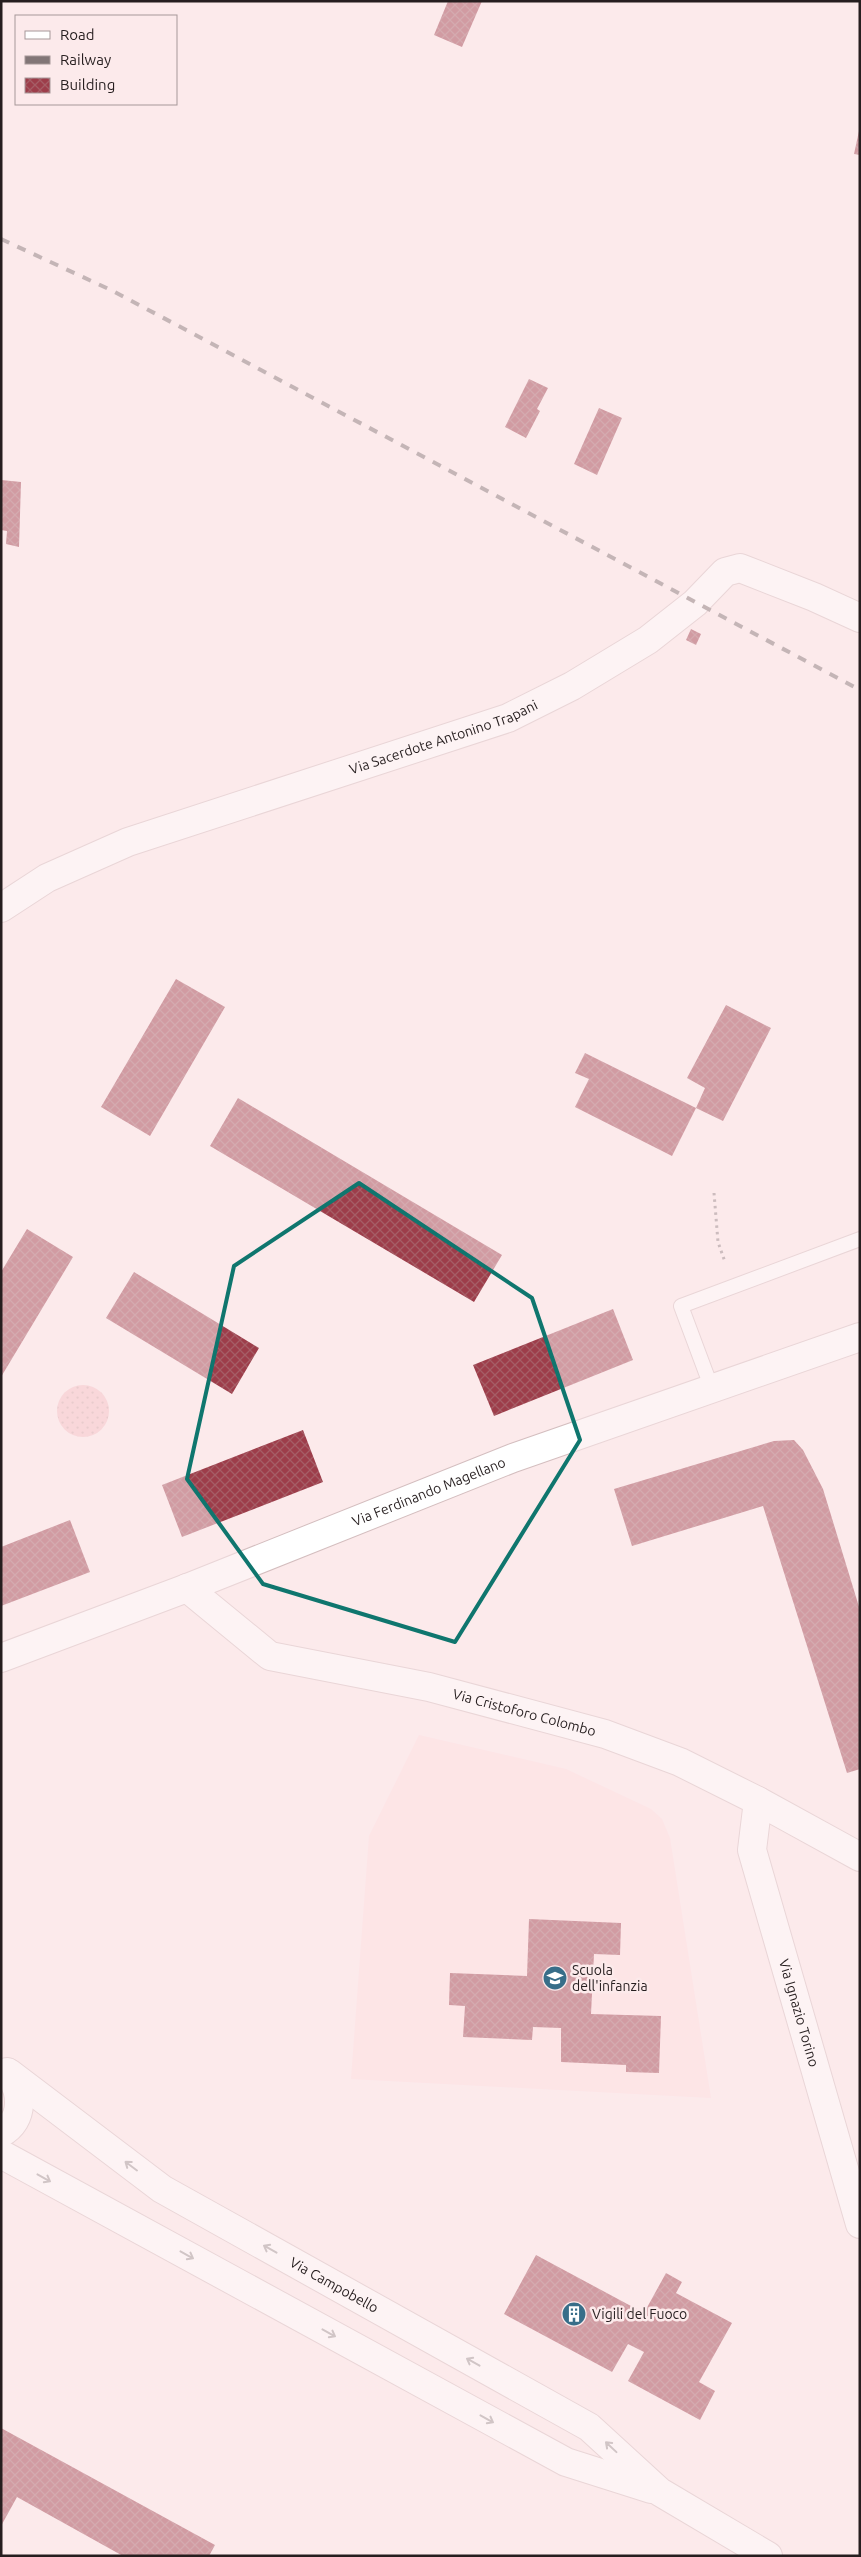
<svg xmlns="http://www.w3.org/2000/svg" width="861" height="2557" font-family="Ubuntu,sans-serif">
  <style>
    .built { fill: #ffdfe1 }
    .grass { fill: url(#grass-dots) }
    .building { fill: url(#building-cross-hatch) }
    .lines { fill: none; stroke-linecap: round; stroke-linejoin: round }
    .lane-casing { stroke: #d4bebf; stroke-width: 16 }
    .street-casing { stroke: #d4bebf; stroke-width: 30 }
    .secondary-casing { stroke: #d4bebf; stroke-width: 30 }
    .path { stroke: #938687; stroke-width: 3; stroke-dasharray: 2.5 4; stroke-linecap: butt }
    .lane { stroke: #fff; stroke-width: 14 }
    .street { stroke: #fff; stroke-width: 28 }
    .secondary { stroke: #fff; stroke-width: 28 }
    .rail { stroke: #827677; stroke-width: 4; stroke-dasharray: 9 9; stroke-linecap: butt }
    .oneway { stroke: #9d9a9a }
    .marked { fill: none; stroke: #0f766e; stroke-width: 4; stroke-linejoin: round }
    .labels { text-anchor: middle; dominant-baseline: central; stroke-width: 5; stroke-linejoin: round; paint-order: stroke }
    .street-label { font-size: 14px; fill: #261e1f; stroke: #fceaeb }
    .poi-label { font-size: 14px; fill: #261e1f; stroke: #fceaeb; text-anchor: start }
  </style>
  <defs>
    <pattern id="grass-dots" width="8" height="8" patternUnits="userSpaceOnUse" patternTransform="scale(1.25)"><rect width="8" height="8" fill="#f5c2c5"/><path d="M2 2h.1M6 6h.1" fill="none" stroke="#d2a6a9" stroke-width="1.8" stroke-linecap="round"/></pattern>
    <pattern id="building-cross-hatch" width="8" height="8" patternUnits="userSpaceOnUse" patternTransform="scale(1.25)"><rect width="8" height="8" fill="#9d3d4a"/><path d="M0 0l8 8M0 8l8-8" fill="none" stroke="#a55d66"/></pattern>
  </defs>
  <rect width="100%" height="100%" fill="#fceaeb"/>
  <path class="built" d="M419,1735L566,1769L651,1809L662,1819L670,1838L711,2098L351,2079L369,1836Z"/>
  <path class="grass" d="M57 1411a26 26 0 1 1 52 0a26 26 0 1 1-52 0Z"/>
  <path class="building" d="M448,1H482L462,47L434,35Z
    M859,131L860,132V155L854,154Z
    M529,379L548,388L537,409L540,411L526,438L505,427Z
    M599,408L622,418L597,475L574,464Z
    M1,480L21,482L19,547L6,544L7,531L1,530Z
    M691,629L701,634L696,645L686,640Z
    M176,979L225,1007L150,1136L101,1107Z
    M726,1005L771,1028L723,1121L696,1108L672,1156L575,1107L589,1079L575,1073L585,1053L696,1108L705,1088L687,1078Z
    M238,1098L502,1255L474,1302L210,1146Z
    M27,1229L73,1257L1,1377V1272Z
    M134,1272L259,1348L232,1394L106,1318Z
    M613,1309L633,1360L494,1416L473,1365Z
    M303,1430L323,1482L182,1537L162,1485Z
    M794,1440L803,1450L823,1489L860,1610V1769L847,1773L763,1506L632,1546L614,1489L774,1441Z
    M70,1520L90,1572L1,1606V1547Z
    M529,1919L621,1923L620,1955L594,1954L591,2014L661,2016L659,2073L626,2072V2065L561,2062V2028L533,2027L532,2040L463,2037L465,2006L449,2005L450,1973L527,1976Z
    M536,2255L644,2313L666,2273L682,2282L676,2293L732,2323L699,2382L715,2391L700,2420L628,2381L644,2352L628,2344L612,2372L504,2314Z
    M1,2428L215,2545L209,2556H123L17,2497L1,2526Z"/>
  <g class="lines">
    <defs>
      <path id="lane" d="M712,1389L681,1306L860,1239"/>
      <g id="street">
        <path id="s1" d="M1,908L47,878L128,842L508,718L572,686L648,640L695,603L725,572L740,568L814,597L860,618"/>
        <path id="s2" d="M187,1588L270,1656L429,1687L605,1734L680,1762L758,1801L860,1857"/>
        <path id="s3" d="M1,1658L187,1588L513,1458L860,1337"/>
        <path id="s4" d="M758,1801L752,1850L860,2224"/>
      </g>
      <g id="secondary">
        <path id="s5" d="M9,2073L162,2189L589,2427L660,2492L768,2556"/>
        <path d="M1,2133C25,2120 23,2090 7,2072"/>
        <path d="M1,2154L566,2462L651,2489"/>
      </g>
    </defs>
    <use href="#lane" class="lane-casing"/>
    <use href="#street" class="street-casing"/>
    <use href="#secondary" class="secondary-casing"/>
    <path class="path" d="M714,1193L718,1242L725,1262"/>
    <use href="#lane" class="lane"/>
    <use href="#street" class="street"/>
    <use href="#secondary" class="secondary"/>
    <path class="rail" d="M1,239L113,291L860,690"/>
  </g>
  <defs><path id="oneway-shaft" d="M-6 0H5M1.5-3L5.5 0L1.5 3" fill="none" stroke-width="1.6" stroke-linecap="round" stroke-linejoin="round" transform="scale(1.25)"/></defs>
  <g class="oneway">
    <use href="#oneway-shaft" transform="translate(131 2166) rotate(-143)"/>
    <use href="#oneway-shaft" transform="translate(44 2178) rotate(29)"/>
    <use href="#oneway-shaft" transform="translate(270 2249) rotate(-151)"/>
    <use href="#oneway-shaft" transform="translate(187 2255) rotate(29)"/>
    <use href="#oneway-shaft" transform="translate(329 2333) rotate(29)"/>
    <use href="#oneway-shaft" transform="translate(473 2362) rotate(-151)"/>
    <use href="#oneway-shaft" transform="translate(487 2419) rotate(29)"/>
    <use href="#oneway-shaft" transform="translate(611 2447) rotate(-137)"/>
  </g>
  <path d="M0 0H861V2557H0ZM359,1183L532,1298L580,1440L455,1642L263,1584L187,1479L234,1266Z" fill="#fceaeb" fill-opacity=".55" fill-rule="evenodd"/>
  <path class="marked" d="M359,1183L532,1298L580,1440L455,1642L263,1584L187,1479L234,1266Z"/>
  <defs>
    <symbol id="school-disc" viewBox="-11 -11 22 22"><circle r="9.5" fill="#386e89" stroke="#fceaeb"/><path d="M0-5L7-2L0 1L-7-2ZM-4 1L0 2.5L4 1V4Q0 6-4 4Z" fill="#fff"/></symbol>
    <symbol id="building-disc" viewBox="-11 -11 22 22"><circle r="9.5" fill="#386e89" stroke="#fceaeb"/><path d="M-4-6H4V6H1V3H-1V6H-4ZM-2.5-4.3h1.7v1.8h-1.7ZM.8-4.3h1.7v1.8H.8ZM-2.5-1h1.7V.8h-1.7ZM.8-1h1.7V.8H.8Z" fill="#fff"/></symbol>
  </defs>
  <g fill-rule="evenodd">
    <use href="#school-disc" x="541" y="1964" width="28" height="28"/>
    <use href="#building-disc" x="560" y="2300" width="28" height="28"/>
  </g>
  <g class="labels">
    <g class="street-label">
      <text stroke="none"><textPath href="#s1" startOffset="476">Via Sacerdote Antonino Trapani</textPath></text>
      <text stroke="none"><textPath href="#s3" startOffset="459">Via Ferdinando Magellano</textPath></text>
      <text stroke="none"><textPath href="#s2" startOffset="368">Via Cristoforo Colombo</textPath></text>
      <text stroke="none"><textPath href="#s4" startOffset="219">Via Ignazio Torino</textPath></text>
      <text stroke="none"><textPath href="#s5" startOffset="389">Via Campobello</textPath></text>
    </g>
    <g class="poi-label">
      <text x="572" y="1970">Scuola<tspan x="572" dy="16">dell'infanzia</tspan></text>
      <text x="592" y="2314">Vigili del Fuoco</text>
    </g>
  </g>
  <rect width="861" height="2557" fill="none" stroke="#261e1f" stroke-width="5"/>
  <rect x="15" y="15" width="162" height="90" fill="#fceaeb" stroke="#a69899"/>
  <rect x="25" y="31" width="25" height="8" fill="#ffffff" stroke="#a69899"/>
  <text x="60" y="40" font-size="15" fill="#261e1f">Road</text>
  <rect x="25" y="56" width="25" height="8" fill="#827677" stroke="#a69899"/>
  <text x="60" y="65" font-size="15" fill="#261e1f">Railway</text>
  <rect x="25" y="78" width="25" height="15" fill="url(#building-cross-hatch)" stroke="#a69899"/>
  <text x="60" y="90" font-size="15" fill="#261e1f">Building</text>
</svg>
